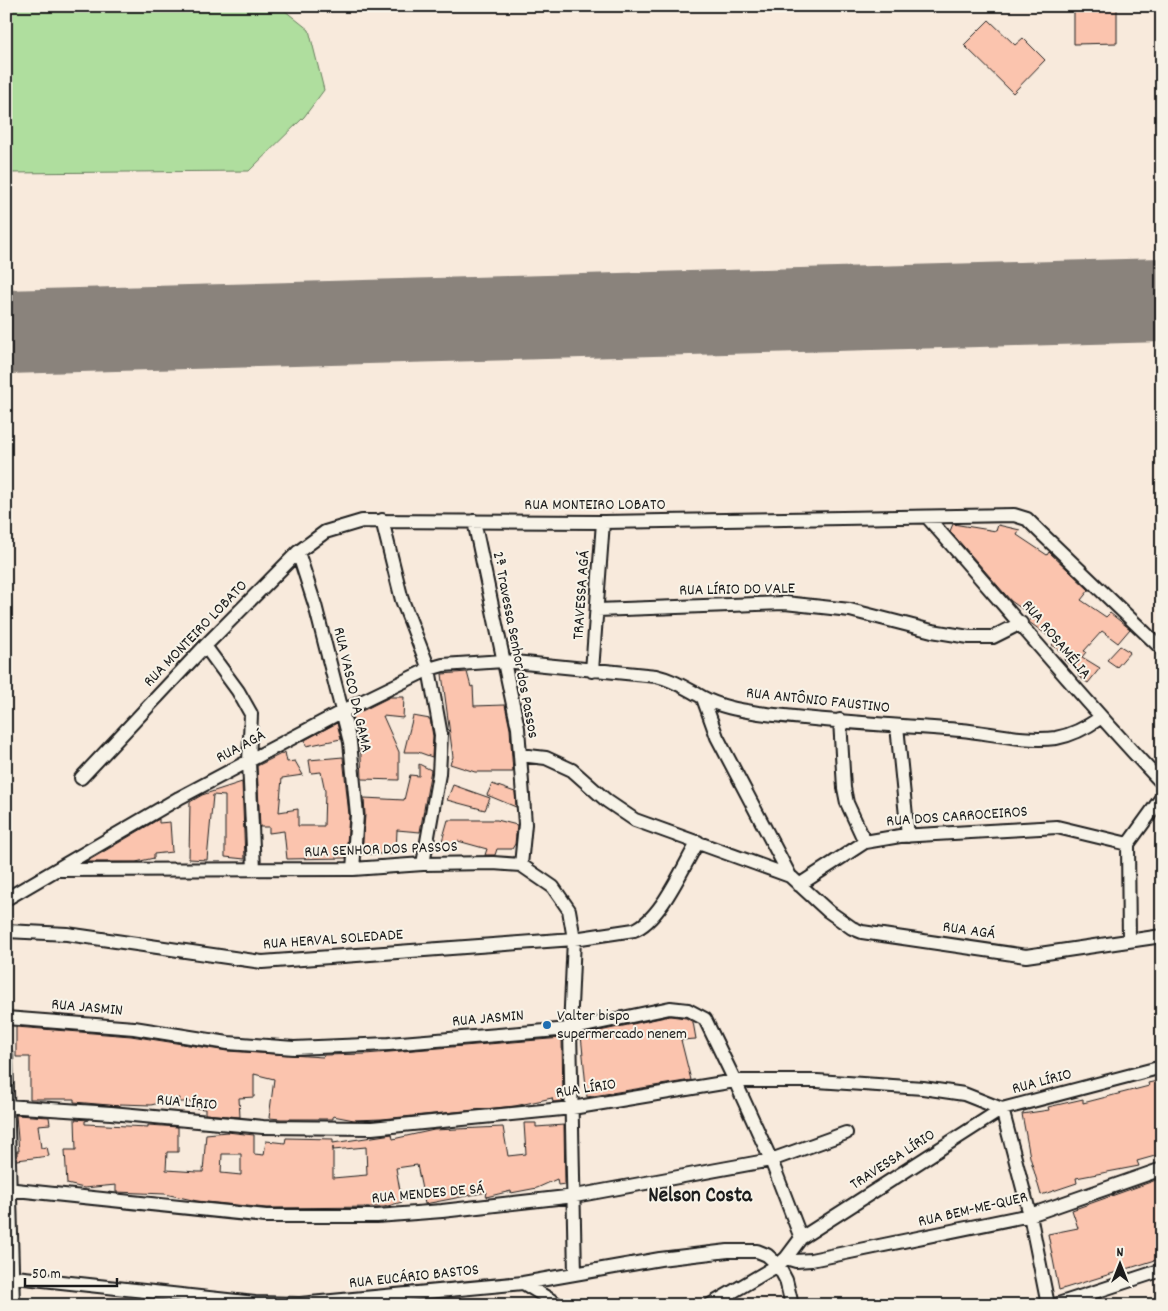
<svg xmlns="http://www.w3.org/2000/svg" width="1168" height="1311" font-family="Dekko,sans-serif">
  <style>
    .green { fill: #afde9e; stroke: #667d5d }
    .lines { fill: none; stroke-linecap: round; stroke-linejoin: round }
    .taxiway { stroke: #8a837c; stroke-width: 34 }
    .runway { stroke: #8a837c; stroke-width: 84 }
    .building { fill: #fbc4ae; stroke: #1c1c1c; fill-rule: evenodd }
    .minor-casing { stroke: #1c1c1c; stroke-width: 16 }
    .minor { stroke: #f7f3e8; stroke-width: 12 }
    .poi-dot { fill: #1f6fb2; stroke: #f7f3e8; stroke-width: 2 }
    .labels { text-anchor: middle; dominant-baseline: central; stroke-width: 4; stroke-linejoin: round; paint-order: stroke }
    .street-label { font-size: 16px; fill: #1c1c1c; stroke: #f7f3e8 }
    .poi-label { font-size: 16px; fill: #1c1c1c; stroke: #f7f3e8; text-anchor: start }
    .district-label { font-size: 21px; font-weight: bold; fill: #1c1c1c; stroke: #f7f3e8 }
  </style>
  <rect width="100%" height="100%" fill="#f8eadc"/>
  <filter id="ink" filterUnits="userSpaceOnUse"><feTurbulence type="fractalNoise" baseFrequency=".02" numOctaves="2"/><feDisplacementMap in="SourceGraphic" scale="10" xChannelSelector="R" yChannelSelector="G"/><feConvolveMatrix kernelMatrix="1 2 1 2 8 2 1 2 1" color-interpolation-filters="sRGB"/></filter>
  <g filter="url(#ink)">
    <path class="green" d="M6,6H279L309,30L324,90L304,117L249,171L6,173Z"/>
    <g class="lines">
      <path class="taxiway" d="M1148,300L1162,294"/>
      <path class="runway" d="M6,332L1162,300"/>
    </g>
    <path class="building" d="M1074,6H1117V43L1074,44Z
      M989,20L1015,45L1023,38L1045,60L1013,93L964,45Z
      M953,524L996,531L998,525L1020,530L1017,535L1047,555L1049,552L1089,590L1081,600L1106,617L1110,613L1130,629L1118,643L1102,631L1084,651L1086,652L1082,657L1100,668L1088,683L1078,676L1081,672L1064,660L1067,656L1052,645L1055,641L1029,622L1032,616L1011,601L950,531Z
      M1120,646L1130,652L1117,667L1107,660Z
      M467,672L471,687L473,686L474,706L505,705L510,729L513,772H475L450,764L453,757L442,674Z
      M390,697H404L403,718L383,716L399,752V780L362,779L360,735L357,736L352,716Z
      M413,716L430,719L433,736L432,757L418,752H404Z
      M337,723L341,739L306,746L305,740Z
      M285,752L287,762L295,761L303,775L282,778L279,812L298,809V826H324L325,791L321,772L311,773L309,760L343,757L349,815L346,858L287,859L284,831L269,833V827H260L257,766Z
      M419,764L431,770L420,832L397,830L396,854H362L365,815L364,798L404,800L410,775L419,776Z
      M242,782L245,859L225,857V796L213,795L207,860L189,859L190,802L202,795Z
      M492,784L515,792L516,807L487,795Z
      M453,785L490,798L485,810L447,800Z
      M159,819V823L170,822L172,852L154,854V858L136,862H86Z
      M448,820H497L517,825L515,844L512,849H497L495,855H485L487,849L458,841L456,846L442,841Z
      M670,1016L686,1018L693,1022L696,1039L681,1040L691,1080L587,1097L581,1035Z
      M16,1027L131,1036L227,1051L323,1057L324,1055L365,1054L562,1038L563,1101L553,1102L552,1098L515,1106L382,1119L354,1120L333,1116V1119H281L269,1118L274,1079L254,1074V1097L239,1098L240,1117L205,1114V1109L194,1108V1102H179L180,1098L151,1105L120,1104V1106L74,1102V1099H30V1057H16Z
      M1162,1080V1154L1137,1161L1139,1166L1076,1178L1077,1183L1041,1195L1030,1157L1022,1114L1049,1110L1048,1107L1083,1099V1103L1149,1086L1148,1083Z
      M16,1115L49,1117L50,1124L38,1125L41,1148L47,1147L49,1156L17,1160V1151H19Z
      M75,1119L89,1120L85,1121V1124L148,1127V1125L178,1127V1152H167L166,1170L198,1172H203L206,1134L227,1132L254,1135V1154L264,1155L266,1141L285,1143L286,1138L333,1139V1143L392,1134L393,1139L434,1130L503,1127L508,1156L526,1154L524,1123H536V1127L564,1125L565,1184L558,1185L557,1179L537,1188L511,1193V1191L486,1197L487,1192L425,1204L417,1165L396,1168L402,1202L384,1207L266,1208L197,1201L165,1194L116,1192V1185L84,1188L67,1184L65,1150H76ZM333,1147V1150L366,1147L367,1175L333,1178ZM222,1154H241V1175L221,1173Z
      M1159,1179L1162,1190V1258L1059,1290L1048,1234L1078,1228L1072,1210Z"/>
    <g class="lines">
      <defs>
        <path id="minor" d="M927,517C1005,605 1080,697 1162,783
          M382,520L402,600L429,669L441,735L439,774L423,864
          M474,521L518,728L525,824L521,865
          M298,552L315,605L350,742L357,815L353,869
          M597,610L785,603L850,610L932,631L969,637H993L1021,623
          M205,646L238,691L251,714L249,762L254,869
          M592,671L603,522
          M703,698L717,737L790,876
          M840,720L844,788L847,803L865,842
          M897,726L908,836
          M520,755L546,758L572,770L607,801L635,820L790,876L828,911L852,928L862,932L1026,956L1162,936
          M81,778L205,646L298,552L325,532L362,521L603,522L1014,515L1027,519L1039,531L1162,649
          M58,870L353,869L423,864L493,863L521,865L553,887L569,910L574,939L570,1029L575,1274
          M799,885L865,842L900,836L1057,827L1128,844
          M6,899L179,798L343,711L429,669L443,665L504,661L656,676C674,680 687,689 702,697C720,707 740,710 759,713C826,722 894,725 961,730C992,733 1024,742 1056,738C1073,735 1086,728 1100,718
          M6,931L67,934L262,962L574,939L634,930C661,920 683,866 698,842
          M1129,941L1128,844L1162,797
          M6,1018L134,1028L228,1043L294,1048L389,1044L570,1029L670,1008L688,1010L705,1019L735,1081L771,1160L801,1238L786,1258L778,1265L767,1255L757,1251H728L660,1259L523,1283L300,1304L255,1303L6,1276
          M6,1055L13,1305
          M6,1106L111,1113L263,1127L372,1128L572,1108L735,1081H817L923,1088L964,1094L1002,1109L1162,1067
          M6,1189L266,1216H377L442,1211L575,1196L771,1160L846,1133
          M801,1238L1002,1109L1030,1215L1048,1305
          M786,1258L796,1261L811,1260L1030,1215L1162,1169
          M523,1283L559,1305
          M710,1305L778,1265L786,1280L792,1305
          M1055,1305L1162,1270"/>
      </defs>
      <use href="#minor" class="minor-casing"/>
      <use href="#minor" class="minor"/>
    </g>
  </g>
  <circle class="poi-dot" cx="547" cy="1025" r="5"/>
  <g class="labels">
    <g class="street-label">
      <text x="595" y="505">RUA MONTEIRO LOBATO</text>
      <text transform="translate(737 590) rotate(-1)">RUA LÍRIO DO VALE</text>
      <text transform="translate(582 595) rotate(-86)">TRAVESSA AGÁ</text>
      <text transform="translate(196 634) rotate(-46)">RUA MONTEIRO LOBATO</text>
      <text transform="translate(1056 640) rotate(50)">RUA ROSAMÉLIA</text>
      <text transform="translate(515 645) rotate(79)">2ª Travessa Senhor dos Passos</text>
      <text transform="translate(352 690) rotate(77)">RUA VASCO DA GAMA</text>
      <text transform="translate(818 701) rotate(6)">RUA ANTÔNIO FAUSTINO</text>
      <text transform="translate(241 747) rotate(-28)">RUA AGÁ</text>
      <text transform="translate(957 817) rotate(-4)">RUA DOS CARROCEIROS</text>
      <text transform="translate(381 850) rotate(-2)">RUA SENHOR DOS PASSOS</text>
      <text transform="translate(969 931) rotate(8)">RUA AGÁ</text>
      <text transform="translate(333 940) rotate(-4)">RUA HERVAL SOLEDADE</text>
      <text transform="translate(87 1008) rotate(5)">RUA JASMIN</text>
      <text transform="translate(488 1019) rotate(-5)">RUA JASMIN</text>
      <text transform="translate(1042 1082) rotate(-15)">RUA LÍRIO</text>
      <text transform="translate(586 1089) rotate(-9)">RUA LÍRIO</text>
      <text transform="translate(187 1103) rotate(5)">RUA LÍRIO</text>
      <text transform="translate(893 1160) rotate(-33)">TRAVESSA LÍRIO</text>
      <text transform="translate(428 1194) rotate(-5)">RUA MENDES DE SÁ</text>
      <text transform="translate(973 1210) rotate(-13)">RUA BEM-ME-QUER</text>
      <text transform="translate(414 1277) rotate(-6)">RUA EUCÁRIO BASTOS</text>
    </g>
    <g class="poi-label">
      <text x="557" y="1016">Valter bispo<tspan x="557" dy="18">supermercado nenem</tspan></text>
    </g>
    <g class="district-label">
      <text x="700" y="1197">Nelson Costa</text>
    </g>
  </g>
  <rect width="1168" height="1311" fill="none" stroke="#f7f3e8" stroke-width="25"/>
  <rect x="12" y="12" width="1143" height="1286" fill="none" stroke="#1c1c1c" stroke-width="2" filter="url(#ink)"/>
  <g transform="translate(1120 1264)" stroke="#f7f3e8" stroke-width="4" paint-order="stroke">
  <path d="M0-4L9 19L0 12L-9 19Z" fill="#1c1c1c"/>
  <text y="-8" font-size="14" font-weight="bold" text-anchor="middle" fill="#1c1c1c">N</text>
  </g>
  <path d="M25 1278v8h92v-8" fill="none" stroke="#1c1c1c" stroke-width="2.5"/>
  <text x="32" y="1278" font-size="15" fill="#1c1c1c" stroke="#f7f3e8" stroke-width="4" paint-order="stroke">50 m</text>
</svg>
